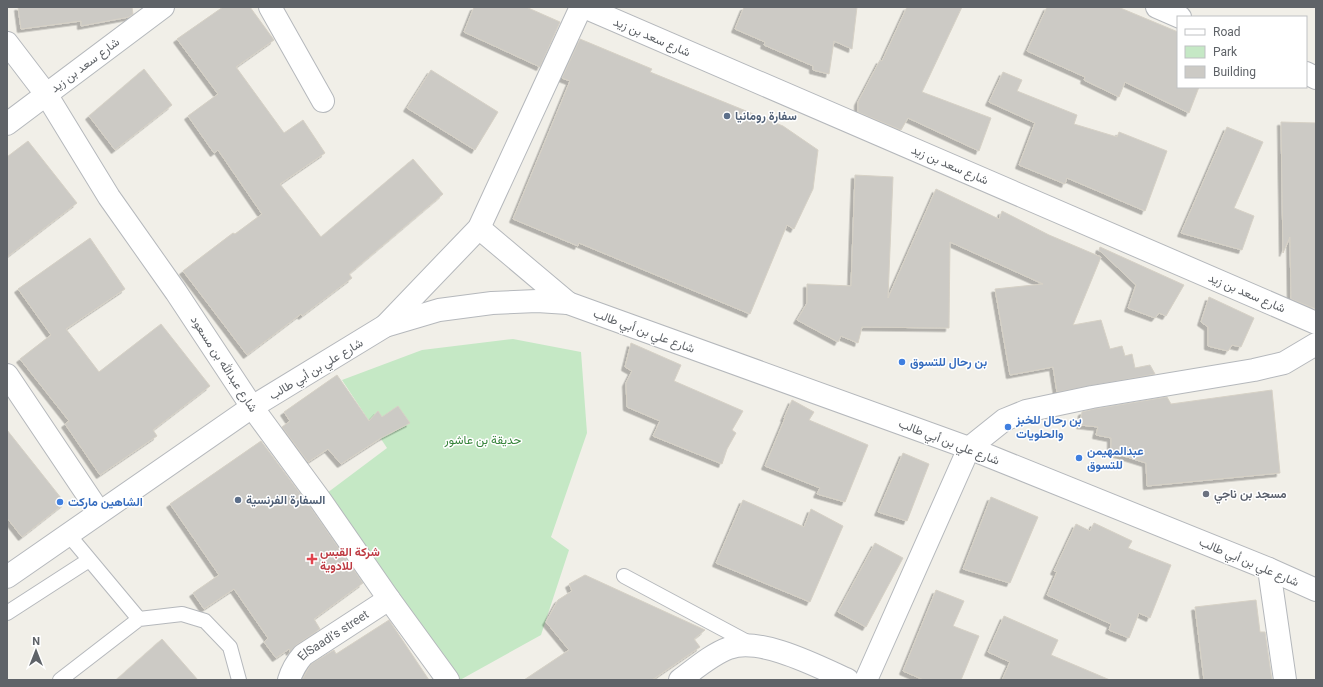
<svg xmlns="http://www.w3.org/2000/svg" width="1323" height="687" font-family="Roboto,Vazirmatn,sans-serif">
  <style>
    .green { fill: #c5e8c5 }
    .building { fill: #cccac5; stroke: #d6d1c6; filter: url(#shadow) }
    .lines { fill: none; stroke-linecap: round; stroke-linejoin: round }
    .service-casing { stroke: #b5b8bc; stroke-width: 16 }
    .minor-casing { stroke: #b5b8bc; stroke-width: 24 }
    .tertiary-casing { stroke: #b5b8bc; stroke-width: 24 }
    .service { stroke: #fff; stroke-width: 14 }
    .minor { stroke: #fff; stroke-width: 22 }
    .tertiary { stroke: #fff; stroke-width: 22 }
    .service-dot { fill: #5c6f8a; stroke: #fff; stroke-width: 1.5 }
    .shop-dot { fill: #3f7fe0; stroke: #fff; stroke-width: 1.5 }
    .worship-dot { fill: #6b7280; stroke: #fff; stroke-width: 1.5 }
    .health-dot { fill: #e0444e; stroke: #fff; stroke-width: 1.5 }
    .labels { text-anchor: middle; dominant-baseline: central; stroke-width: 3; stroke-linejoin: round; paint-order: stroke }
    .street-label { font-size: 12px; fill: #5f6368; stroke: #fff }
    .service-label { font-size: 12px; font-weight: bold; fill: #4e5e75; stroke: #fff; text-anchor: start }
    .shop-label { font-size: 12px; font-weight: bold; fill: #366cbe; stroke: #fff; text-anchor: start }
    .park-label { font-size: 12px; fill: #348238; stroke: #fff }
    .worship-label { font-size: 12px; font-weight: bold; fill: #5b616d; stroke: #fff; text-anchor: start }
    .health-label { font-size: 12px; font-weight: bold; fill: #be3a42; stroke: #fff; text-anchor: start }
  </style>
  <defs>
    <filter id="shadow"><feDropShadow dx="-3.5" dy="3.5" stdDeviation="0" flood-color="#0004"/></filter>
  </defs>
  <rect width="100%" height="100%" fill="#f1efe8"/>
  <path class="green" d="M513,339L581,352L587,433L551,537L569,550L541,635L460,680L327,493L387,448L342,380L422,350Z"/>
  <path class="building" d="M18,7H132L133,14L129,17L81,26V21L21,29Z
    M223,7H250L274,40L236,67L284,133L303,120L325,153L280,184L321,237L413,159L443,194L349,274L352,278L302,316L301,314L247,355L183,271L233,233L235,234L262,214L218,150L214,153L188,116L218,94L177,39Z
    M474,7H526L560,22L540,67L464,32Z
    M744,7H857L852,49L834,41L829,74L813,70V66L764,45L765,42L735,29Z
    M907,7H962L922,92L991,118L979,151L908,118L901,130L858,112V102L880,60L882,61Z
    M1047,7H1118L1178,32V87H1199L1189,113L1125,82L1119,97L1084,80L1085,77L1027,51Z
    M580,39L652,69L650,72L783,126L818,150L813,189L794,229L787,225L750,314L579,243L578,246L513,219L570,81L562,78Z
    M144,69L172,105L115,150L89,116Z
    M431,70L498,112L475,150L407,108Z
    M1003,72L1022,80L1017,91L1077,115L1074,124L1117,137L1119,132L1167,151L1145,211L1067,178L1065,184L1019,165L1035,123L989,102Z
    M1281,122L1316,123V309L1291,299L1290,237L1283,253Z
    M1227,127L1263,142L1234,208L1254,216L1242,250L1181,233Z
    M28,141L77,203L7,257V157Z
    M855,175L893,177L888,298L936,189L999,219L1002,211L1049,235L1101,257L1073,325L1101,320L1110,349L1122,346L1125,356L1132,354L1135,368L1150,365L1155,374L1057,392L1053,367L1010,375L995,289L1043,284L950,242L949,328L862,327L858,343L841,336L838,342L797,320L807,303V284L851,286Z
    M90,238L125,289L66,329L99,372L161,324L210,386L153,430L157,436L100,475L65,424L69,421L20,359L51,335L18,289Z
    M1100,247L1184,285L1166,316L1159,313L1155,318L1128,308L1136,285L1099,250Z
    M1209,297L1254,318L1241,347L1232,345L1228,351L1208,346V327L1201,322Z
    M631,343L681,365L674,381L743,411L732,430L736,433L727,449L722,464L653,436L660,421L627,407L626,383L632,371L625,367Z
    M337,375L369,421L378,411L382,417L398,406L410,423L381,438L341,464L328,449L308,462L282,427L290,421L284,412Z
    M1272,390L1280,473L1147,486L1146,463L1111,452V438L1096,435L1098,427L1080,425L1082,412L1094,409L1167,397L1171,404Z
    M792,400L814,412L809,420L868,445L845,502L817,494L820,488L765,466L785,418H784Z
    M7,430L65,503L22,537L7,518Z
    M261,441L311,508L363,583L314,619L320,629L296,645L290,652L289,649L276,658L264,642L268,638L234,589L204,609L193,593L219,575L170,504Z
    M903,453L929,464L907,521L878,512Z
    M991,497L1038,517L1010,583L963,569Z
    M743,500L804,527L811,509L843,526L810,602L716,563Z
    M1094,523L1132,541L1128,548L1171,565L1150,618L1139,613L1129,638L1109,630L1111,624L1047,595L1057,572L1054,571L1076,524L1090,531Z
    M875,543L903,558L866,627L838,612Z
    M585,575L705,630L694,639L700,647L652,680H524L569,650L546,622L558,600L572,591L569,584Z
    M936,590L964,601L953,626L979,636L961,680H924L903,671Z
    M1256,600L1260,632H1265L1272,680H1204L1195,607Z
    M1004,616L1058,640L1051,655L1110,680H1002L1010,662L988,652Z
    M389,620L429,680H302L311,664L334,650L336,654Z
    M162,639L198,680H116Z"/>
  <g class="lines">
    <defs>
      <path id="service" d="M68,534L139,619L182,614L205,621L230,647L239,680
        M624,576L751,644
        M7,613L89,560
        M60,680L139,619"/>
      <g id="minor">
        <path d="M270,7L323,101"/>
        <path d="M584,7L1316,323"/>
        <path d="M1157,7L1180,17"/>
        <path d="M7,43L46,94L109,197L176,292L252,407L321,501L389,599L448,680"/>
        <path d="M1306,73L1316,78"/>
        <path d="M7,124L163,7"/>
        <path d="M479,228L568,303"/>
        <path d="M385,326L479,228L581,7"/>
        <path d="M7,375L99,512"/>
        <path d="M1269,569L1285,680"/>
        <path id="s1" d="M289,680C292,670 296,663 303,655L389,599"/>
        <path d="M680,680C695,669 712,654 729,648C760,636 819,667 848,680"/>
        <path d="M866,680L969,448L1004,420L1026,411L1092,397L1254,370L1284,363L1316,344"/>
      </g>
      <path id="tertiary" d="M7,577L252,407L385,326L439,310L492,303L537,301L568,303L969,448L1269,569L1316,590"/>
    </defs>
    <use href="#service" class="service-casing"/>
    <use href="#minor" class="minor-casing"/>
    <use href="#tertiary" class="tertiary-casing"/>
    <use href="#service" class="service"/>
    <use href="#minor" class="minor"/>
    <use href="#tertiary" class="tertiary"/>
  </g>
  <g class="service-dot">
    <circle cx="727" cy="116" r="4"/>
    <circle cx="238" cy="500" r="4"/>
  </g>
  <g class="shop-dot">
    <circle cx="902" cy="362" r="4"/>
    <circle cx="1008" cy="427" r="4"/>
    <circle cx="1079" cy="458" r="4"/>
    <circle cx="60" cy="502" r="4"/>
  </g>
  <circle class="worship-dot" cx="1206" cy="494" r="4"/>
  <path class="health-dot" d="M310 553h4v4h4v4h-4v4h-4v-4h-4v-4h4z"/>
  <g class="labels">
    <g class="street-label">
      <text transform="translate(652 37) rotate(23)">شارع سعد بن زيد</text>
      <text transform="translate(85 65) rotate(-37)">شارع سعد بن زيد</text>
      <text transform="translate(950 165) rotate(23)">شارع سعد بن زيد</text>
      <text transform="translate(1247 293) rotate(23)">شارع سعد بن زيد</text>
      <text transform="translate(644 331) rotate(20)">شارع علي بن أبي طالب</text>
      <text transform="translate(224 364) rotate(57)">شارع عبدالله بن مسعود</text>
      <text transform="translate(316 369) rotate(-31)">شارع علي بن أبي طالب</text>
      <text transform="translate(949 442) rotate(21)">شارع علي بن أبي طالب</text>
      <text transform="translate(1249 562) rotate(23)">شارع علي بن أبي طالب</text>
      <text stroke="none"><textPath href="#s1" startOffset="65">ElSaadi’s street</textPath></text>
    </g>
    <g class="service-label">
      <text x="735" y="116">سفارة رومانيا</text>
      <text x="246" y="500">السفارة الفرنسية</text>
    </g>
    <g class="shop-label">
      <text x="910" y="362">بن رحال للتسوق</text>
      <text x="1016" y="420">بن رحال للخبز<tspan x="1016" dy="14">والحلويات</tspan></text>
      <text x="1087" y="451">عبدالمهيمن<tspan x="1087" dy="14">للتسوق</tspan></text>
      <text x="68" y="502">الشاهين ماركت</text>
    </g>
    <g class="park-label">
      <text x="483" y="440">حديقة بن عاشور</text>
    </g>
    <g class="worship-label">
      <text x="1214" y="494">مسجد بن ناجي</text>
    </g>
    <g class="health-label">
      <text x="320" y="552">شركة القبس<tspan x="320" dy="14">للادوية</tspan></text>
    </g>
  </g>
  <rect width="1323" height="687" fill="none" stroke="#5f6368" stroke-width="16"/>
  <rect x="1177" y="16" width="130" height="72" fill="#ffffff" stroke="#bfc1c3"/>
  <rect x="1185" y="29" width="20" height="6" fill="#ffffff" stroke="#bfc1c3"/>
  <text x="1213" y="36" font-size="12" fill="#5f6368">Road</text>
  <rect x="1185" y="46" width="20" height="12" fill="#c5e8c5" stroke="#bfc1c3"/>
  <text x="1213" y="56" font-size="12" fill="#5f6368">Park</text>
  <rect x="1185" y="66" width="20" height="12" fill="#cccac5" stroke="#bfc1c3"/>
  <text x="1213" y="76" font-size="12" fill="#5f6368">Building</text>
  <g transform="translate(36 651)" stroke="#ffffff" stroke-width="3" paint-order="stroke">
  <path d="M0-3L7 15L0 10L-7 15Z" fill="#5f6368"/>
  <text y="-6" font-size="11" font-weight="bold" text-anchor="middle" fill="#5f6368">N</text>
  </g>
</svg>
